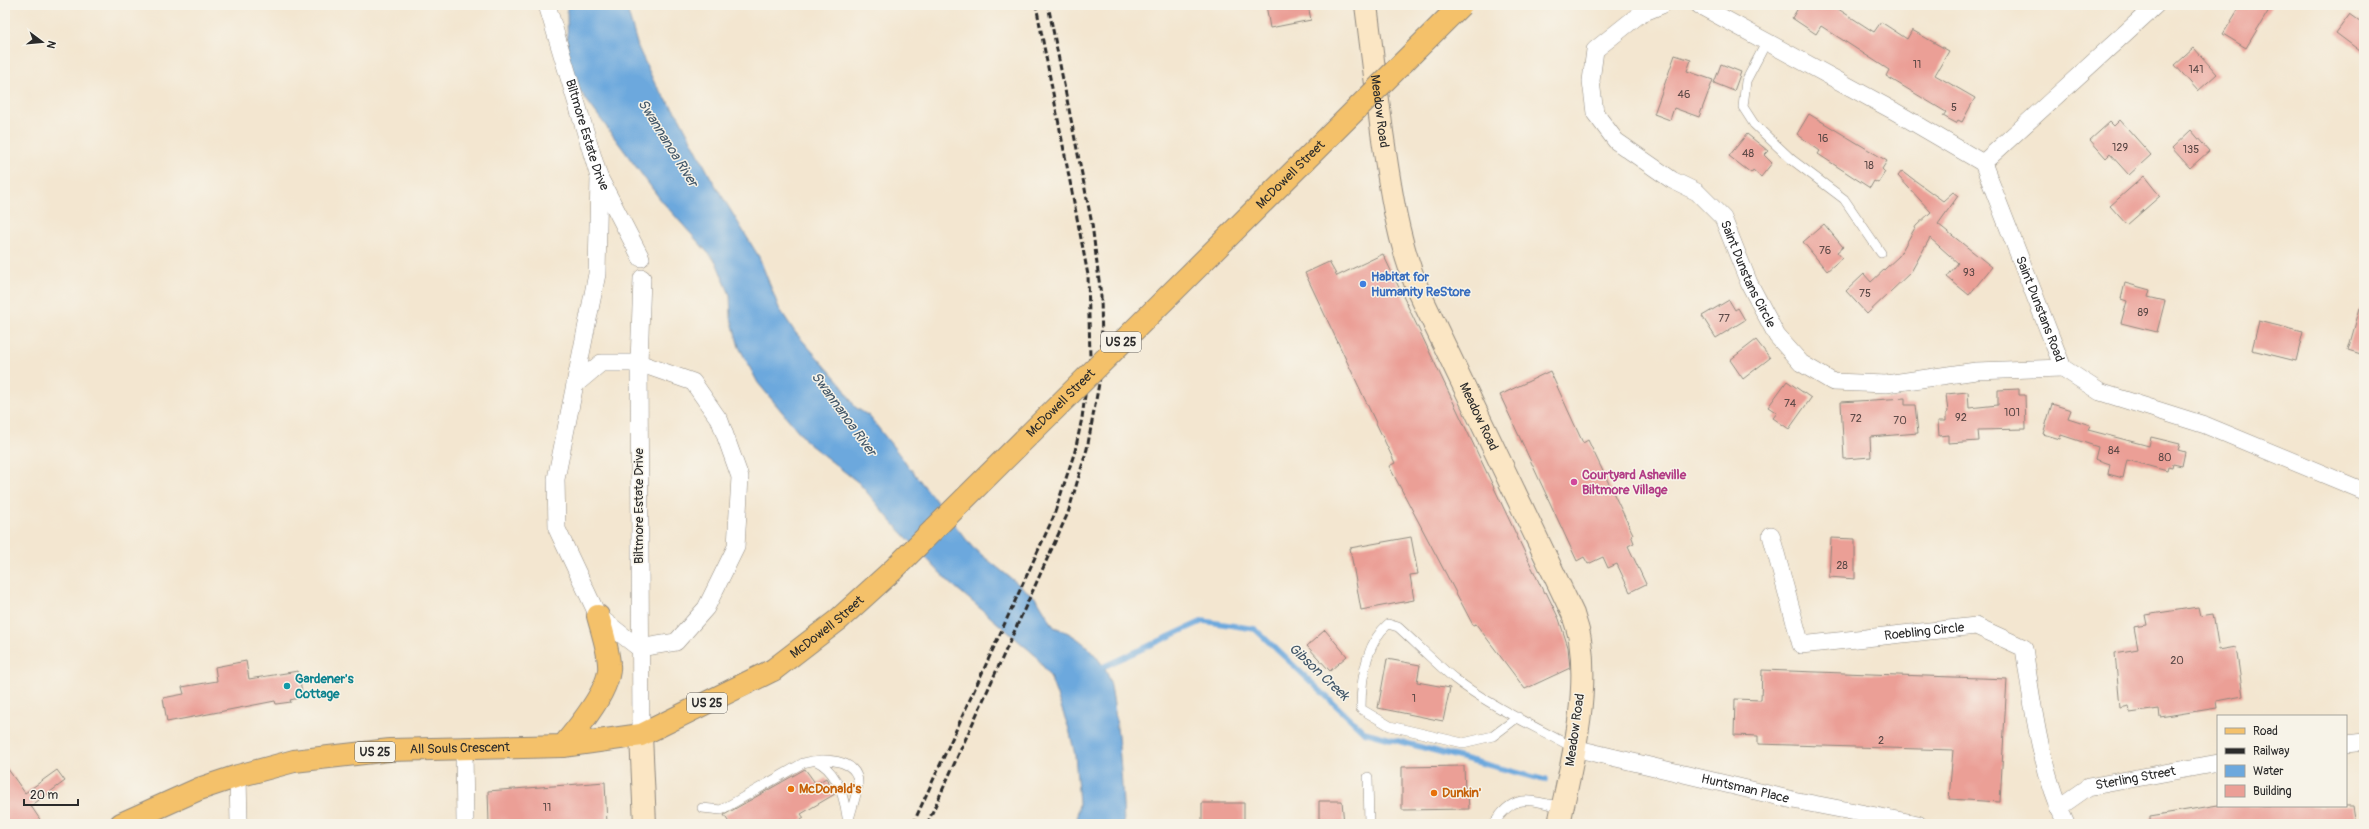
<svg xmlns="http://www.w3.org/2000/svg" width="2369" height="829" font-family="Pangolin,sans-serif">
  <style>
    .water { fill: #6ca8dd; stroke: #4c6a84 }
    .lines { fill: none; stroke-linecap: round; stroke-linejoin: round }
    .stream { stroke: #6ca8dd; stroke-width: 5.5 }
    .building { fill: #eb9f96 }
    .service-casing { stroke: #8f887e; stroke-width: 10 }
    .minor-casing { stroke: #8f887e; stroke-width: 18 }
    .secondary-casing { stroke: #8f887e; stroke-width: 24 }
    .primary-casing { stroke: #8f887e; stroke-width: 24 }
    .service { stroke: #fff; stroke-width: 9 }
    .minor { stroke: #fff; stroke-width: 17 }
    .secondary { stroke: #fbe6c4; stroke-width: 22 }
    .primary { stroke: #f4c16b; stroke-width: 22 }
    .rail { stroke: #2b2b2b; stroke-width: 3; stroke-dasharray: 6 3; stroke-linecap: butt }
    .primary-bridge-casing { stroke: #8f887e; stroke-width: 24; stroke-linecap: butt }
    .primary-bridge { stroke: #f4c16b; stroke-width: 22 }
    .shop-dot { fill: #3f7fe0; stroke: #f7f3e8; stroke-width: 1.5 }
    .hotel-dot { fill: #d1479c; stroke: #f7f3e8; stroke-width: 1.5 }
    .culture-dot { fill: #0f9aa8; stroke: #f7f3e8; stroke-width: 1.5 }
    .food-dot { fill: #e8710a; stroke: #f7f3e8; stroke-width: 1.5 }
    .labels { text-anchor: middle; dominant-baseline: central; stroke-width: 3; stroke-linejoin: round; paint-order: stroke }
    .number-label { font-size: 11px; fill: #5b4846 }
    .shield { fill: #f7f3e8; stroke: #686764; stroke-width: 1 }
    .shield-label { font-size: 12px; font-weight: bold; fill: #2b2b2b }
    .street-label { font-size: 13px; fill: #2b2b2b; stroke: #f7f3e8 }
    .shop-label { font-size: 13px; font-weight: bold; fill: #366cbe; stroke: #f7f3e8; text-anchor: start }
    .hotel-label { font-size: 13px; font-weight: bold; fill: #b23c85; stroke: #f7f3e8; text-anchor: start }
    .culture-label { font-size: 13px; font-weight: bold; fill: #0d838f; stroke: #f7f3e8; text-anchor: start }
    .food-label { font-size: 13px; font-weight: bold; fill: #c56008; stroke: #f7f3e8; text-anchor: start }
    .water-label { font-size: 14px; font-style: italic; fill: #425769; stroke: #f7f3e8 }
  </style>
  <rect width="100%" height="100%" fill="#f7f3e8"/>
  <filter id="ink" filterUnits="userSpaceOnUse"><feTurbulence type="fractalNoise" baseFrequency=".025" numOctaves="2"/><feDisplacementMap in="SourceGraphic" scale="8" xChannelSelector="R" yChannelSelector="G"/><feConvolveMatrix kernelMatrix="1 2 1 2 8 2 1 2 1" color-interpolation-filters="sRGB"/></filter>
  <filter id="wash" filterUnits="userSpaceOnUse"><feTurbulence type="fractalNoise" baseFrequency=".012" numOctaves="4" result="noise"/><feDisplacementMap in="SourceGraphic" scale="16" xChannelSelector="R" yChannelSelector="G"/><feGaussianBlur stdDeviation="0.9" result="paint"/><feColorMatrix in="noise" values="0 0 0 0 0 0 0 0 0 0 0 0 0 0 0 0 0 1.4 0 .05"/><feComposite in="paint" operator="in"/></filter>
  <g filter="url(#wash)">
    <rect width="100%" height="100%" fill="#f3e6d0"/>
    <path class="water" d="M567,5H626L638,47L655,84L679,117L711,178L759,257L779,308L795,332L841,384L855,407L869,416L973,548L1037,599L1054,627C1076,634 1093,649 1105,669C1111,679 1112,693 1114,705C1120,744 1122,784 1124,824H1080L1077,816L1079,803L1075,755L1069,729L1050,676L1035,655L948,581L892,522L859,483L809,444L758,383L739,347L731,318L730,295L716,262L660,199L568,75Z"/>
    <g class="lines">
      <path class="stream" d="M1096,670L1203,621L1255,629L1364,732L1545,780"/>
    </g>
    <g id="blocks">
      <path class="building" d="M1266,5H1308L1311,20L1270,28Z
        M1800,5H1832L1874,32L1881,22L1907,39L1912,30L1949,51L1935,75L1975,98L1962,122L1958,120L1956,123L1943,116L1946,112L1886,76L1889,70L1821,26L1816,34L1792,18Z
        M2241,5H2272L2246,48L2223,34Z
        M2350,14L2364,24V54L2336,33Z
        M2194,48L2217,74L2198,91L2175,65Z
        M1675,55L1691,60L1687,71L1713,80L1699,117L1674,108L1670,120L1654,114Z
        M1721,64L1741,72L1734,91L1714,83Z
        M1809,114L1887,161L1882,169L1885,172L1878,183L1874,181L1870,188L1818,154L1820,151L1797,134Z
        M2120,120L2151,155L2129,175L2110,154L2106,158L2090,140L2110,122L2114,126Z
        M2191,130L2209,151L2190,168L2172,148Z
        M1747,134L1768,151L1764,155L1772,163L1761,177L1753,170L1751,173L1729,156Z
        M1902,171L1943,201L1953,192L1958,196L1938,224L1992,267L1969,295L1947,277L1958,263L1930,238L1911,272L1867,314L1846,291L1864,274L1871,282L1899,256L1916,226L1931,212L1898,176Z
        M2144,176L2160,196L2127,225L2110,206Z
        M1824,224L1843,247L1837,252L1842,258L1827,271L1803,242Z
        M1383,254L1544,593L1546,592L1559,619L1568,647L1570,668L1525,689L1476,624L1473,625L1389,466L1395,463L1305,273L1329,262L1337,276Z
        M2125,283L2150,290L2148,297L2165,301L2157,332L2121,323L2127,301L2121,299Z
        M1729,300L1735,310L1738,308L1745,320L1716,338L1702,316Z
        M2360,308H2364V355L2348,350Z
        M2259,321L2303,332L2296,361L2252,350Z
        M1756,340L1770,358L1743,379L1730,360Z
        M1550,371L1583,443L1588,440L1633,534L1631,535L1634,543L1628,546L1646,584L1630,592L1617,564L1608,568L1603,557L1588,564L1584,557L1577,561L1500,395Z
        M1787,381L1811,398L1789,429L1773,418L1777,413L1768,407Z
        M2019,389V395H2025L2026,429L1978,430L1979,441L1948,443V435L1939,436L1938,421H1946V413L1948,412L1946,394L1968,392L1969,408L1998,405V390Z
        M1905,398V405H1915L1918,433L1870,437L1871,457L1844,459L1841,402Z
        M2052,404L2071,410L2068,418L2090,425L2088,430L2149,446L2151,437L2180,444L2178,450L2185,452L2182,466L2173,464L2172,468L2168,467L2167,471L2127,460L2123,478L2108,474L2110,464L2095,459L2098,447L2061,435L2060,439L2043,434Z
        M1411,537L1418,574L1410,575L1414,600L1361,610L1350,548Z
        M1831,538L1855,539V579L1829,577Z
        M2198,607L2200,616L2213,614L2219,650L2236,647L2243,696L2216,701L2217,708L2160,717L2159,709L2130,713L2129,706L2120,708L2115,653L2138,649L2134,627L2147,625L2145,615Z
        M1325,630L1347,656L1330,671L1307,646Z
        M1387,659L1420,665L1417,682L1450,688L1443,721L1378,708Z
        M246,661L249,679L298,671L303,697L290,700L291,702L276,704L275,701L167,722L163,698L184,694L182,687L217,681L215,667Z
        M1762,670L2007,679L2000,802L1949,799L1953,750L1758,744V736L1734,735L1735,699L1761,700Z
        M5,765L25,793L57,770L65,781L31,806L43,824H5Z
        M1464,766L1465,792H1468L1469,809L1402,810V767Z
        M805,769L816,784L826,778L835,794L801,814L804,818L795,824H730L724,815Z
        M605,782L607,824H489L488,791Z
        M1319,801H1342L1344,824H1319Z
        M1202,803H1244V824H1202Z
        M2218,805L2353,806L2356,824H2150V816Z"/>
    </g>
  </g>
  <g filter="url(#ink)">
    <use href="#blocks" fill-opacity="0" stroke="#8f887e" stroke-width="1"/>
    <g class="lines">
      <defs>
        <path id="service" d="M1767,41L1746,81L1743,107L1754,124L1791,159L1844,199L1881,253
          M1518,717L1493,736L1463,743L1390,726L1361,709C1361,680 1365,644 1388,624L1398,627C1417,644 1435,663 1455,679C1490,706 1534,726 1574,748
          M816,761C836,770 844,796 847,817
          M1368,777L1369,824
          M702,808L721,810L803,763C820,758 859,757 858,784C857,795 850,813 848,824
          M1494,824C1514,791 1530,801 1562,807"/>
        <g id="minor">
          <path id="s1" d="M547,5L599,177L641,258"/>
          <path id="s2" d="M1662,5L1640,14L1595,50L1591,81L1595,113L1616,141L1672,180L1697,192L1723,218L1749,283L1777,336L1801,363L1833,382L1886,384L1976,371L2063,368"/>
          <path d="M1699,5L1894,111L1983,163"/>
          <path id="s3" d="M2156,5L1983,163L2063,368L2100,392L2205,425L2364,491"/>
          <path d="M575,385L601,363H639L693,382L720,421L740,477L736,547L706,608L676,642L639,648L598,616L557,529L556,479L597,274L599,177"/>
          <path id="s4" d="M1771,535L1801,645L1976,626L2024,648C2033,708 2040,768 2066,824"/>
          <path d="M641,735L639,363L642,278"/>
          <path d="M2346,744L2364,742"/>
          <path id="s5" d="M1574,748L1793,800L1918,824"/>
          <path d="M464,749L465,824"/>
          <path d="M238,776L239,824"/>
          <path id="s6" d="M2058,808L2088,787L2218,763"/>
        </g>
        <g id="secondary">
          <path id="s7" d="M1366,5C1371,47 1377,90 1382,132C1390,187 1397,239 1418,290L1573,614C1575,622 1579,631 1580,640C1589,700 1571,765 1559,824"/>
          <path d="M641,735L645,824"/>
        </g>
        <g id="primary">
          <path d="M563,746C578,728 612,688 609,664C608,648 602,631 598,616"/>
          <path id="s8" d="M121,824L199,789L238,776L294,761L390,750L563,746L641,735L773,670"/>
        </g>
      </defs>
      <use href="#service" class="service-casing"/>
      <use href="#minor" class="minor-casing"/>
      <use href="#secondary" class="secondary-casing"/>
      <use href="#primary" class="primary-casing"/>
      <use href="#service" class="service"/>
      <use href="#minor" class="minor"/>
      <use href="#secondary" class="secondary"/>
      <use href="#primary" class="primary"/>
      <path class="rail" d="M913,824L1053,518L1075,451L1082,418L1090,358L1088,275L1036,5
        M927,824L1068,513L1087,449L1100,378L1102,347L1101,296L1092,224L1048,5"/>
      <defs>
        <g id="primary-bridge">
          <path id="s9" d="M773,670L838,620L893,570L1461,5"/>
        </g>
      </defs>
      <use href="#primary-bridge" class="primary-bridge-casing"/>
      <use href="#primary-bridge" class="primary-bridge"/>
    </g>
  </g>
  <circle class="shop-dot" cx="1363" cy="284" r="4"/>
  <circle class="hotel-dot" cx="1574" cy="482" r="4"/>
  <circle class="culture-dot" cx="287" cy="686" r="4"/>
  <g class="food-dot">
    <circle cx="791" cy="789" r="4"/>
    <circle cx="1434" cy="793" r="4"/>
  </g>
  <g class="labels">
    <g class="number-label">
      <text x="1917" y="64">11</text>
      <text x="2196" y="69">141</text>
      <text x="1684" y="94">46</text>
      <text x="1954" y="107">5</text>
      <text x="1823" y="138">16</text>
      <text x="2120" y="147">129</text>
      <text x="2191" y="149">135</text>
      <text x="1748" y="153">48</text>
      <text x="1869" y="165">18</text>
      <text x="1825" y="250">76</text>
      <text x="1969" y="272">93</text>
      <text x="1865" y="293">75</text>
      <text x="2143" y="312">89</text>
      <text x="1724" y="318">77</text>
      <text x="1790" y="403">74</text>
      <text x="2012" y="412">101</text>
      <text x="1961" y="417">92</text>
      <text x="1856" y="418">72</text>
      <text x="1900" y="420">70</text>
      <text x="2114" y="450">84</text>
      <text x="2165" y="457">80</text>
      <text x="1842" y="565">28</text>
      <text x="2177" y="660">20</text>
      <text x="1414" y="698">1</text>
      <text x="1881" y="740">2</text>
      <text x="547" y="807">11</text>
    </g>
    <g class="shield">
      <rect x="1101" y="332" width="40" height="20" rx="3"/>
      <rect x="687" y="693" width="40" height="20" rx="3"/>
      <rect x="355" y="742" width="40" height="20" rx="3"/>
    </g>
    <g class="shield-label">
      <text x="1121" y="342">US 25</text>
      <text x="707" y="703">US 25</text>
      <text x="375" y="752">US 25</text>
    </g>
    <g class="street-label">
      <text stroke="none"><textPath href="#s7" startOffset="107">Meadow Road</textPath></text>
      <text stroke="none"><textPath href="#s1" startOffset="136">Biltmore Estate Drive</textPath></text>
      <text stroke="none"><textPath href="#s9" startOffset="717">McDowell Street</textPath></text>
      <text stroke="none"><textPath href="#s2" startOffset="374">Saint Dunstans Circle</textPath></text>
      <text stroke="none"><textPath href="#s3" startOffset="391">Saint Dunstans Road</textPath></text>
      <text stroke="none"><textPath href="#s9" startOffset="393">McDowell Street</textPath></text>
      <text stroke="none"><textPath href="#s7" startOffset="431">Meadow Road</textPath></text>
      <text transform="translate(639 506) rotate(-90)">Biltmore Estate Drive</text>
      <text stroke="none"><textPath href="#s9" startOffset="69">McDowell Street</textPath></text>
      <text stroke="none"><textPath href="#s4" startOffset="238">Roebling Circle</textPath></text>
      <text transform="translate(1575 730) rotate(-82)">Meadow Road</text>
      <text stroke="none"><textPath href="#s8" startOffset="351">All Souls Crescent</textPath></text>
      <text stroke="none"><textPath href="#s6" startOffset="85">Sterling Street</textPath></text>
      <text stroke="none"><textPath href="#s5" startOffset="176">Huntsman Place</textPath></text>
    </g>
    <g class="shop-label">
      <text x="1371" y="277">Habitat for<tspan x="1371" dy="15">Humanity ReStore</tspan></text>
    </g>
    <g class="hotel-label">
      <text x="1582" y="475">Courtyard Asheville<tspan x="1582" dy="15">Biltmore Village</tspan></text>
    </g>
    <g class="culture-label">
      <text x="295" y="679">Gardener's<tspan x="295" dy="15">Cottage</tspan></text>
    </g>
    <g class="food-label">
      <text x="799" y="789">McDonald's</text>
      <text x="1442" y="793">Dunkin'</text>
    </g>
    <g class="water-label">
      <text transform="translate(668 143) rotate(58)">Swannanoa River</text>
      <text transform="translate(844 414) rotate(54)">Swannanoa River</text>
      <text transform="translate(1319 672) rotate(43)">Gibson Creek</text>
    </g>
  </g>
  <rect width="2369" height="829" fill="none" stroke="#f7f3e8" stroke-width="20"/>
  <rect x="2217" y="715" width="130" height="92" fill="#f7f3e8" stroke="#a5a39c"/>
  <rect x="2225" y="728" width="20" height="6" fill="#f4c16b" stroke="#a5a39c"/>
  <text x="2253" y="735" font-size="12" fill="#2b2b2b">Road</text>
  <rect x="2225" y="748" width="20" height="6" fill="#2b2b2b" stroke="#a5a39c"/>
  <text x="2253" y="755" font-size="12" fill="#2b2b2b">Railway</text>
  <rect x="2225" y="765" width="20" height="12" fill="#6ca8dd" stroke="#a5a39c"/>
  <text x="2253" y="775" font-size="12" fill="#2b2b2b">Water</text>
  <rect x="2225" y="785" width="20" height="12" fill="#eb9f96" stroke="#a5a39c"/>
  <text x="2253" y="795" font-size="12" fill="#2b2b2b">Building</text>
  <g transform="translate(42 42) rotate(106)" stroke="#f7f3e8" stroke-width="3" paint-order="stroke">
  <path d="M0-3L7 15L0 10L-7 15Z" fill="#2b2b2b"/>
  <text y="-6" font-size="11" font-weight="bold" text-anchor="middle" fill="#2b2b2b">N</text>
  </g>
  <path d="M24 799v6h54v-6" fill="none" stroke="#2b2b2b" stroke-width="2"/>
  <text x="30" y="799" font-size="12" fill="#2b2b2b" stroke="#f7f3e8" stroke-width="3" paint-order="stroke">20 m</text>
</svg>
